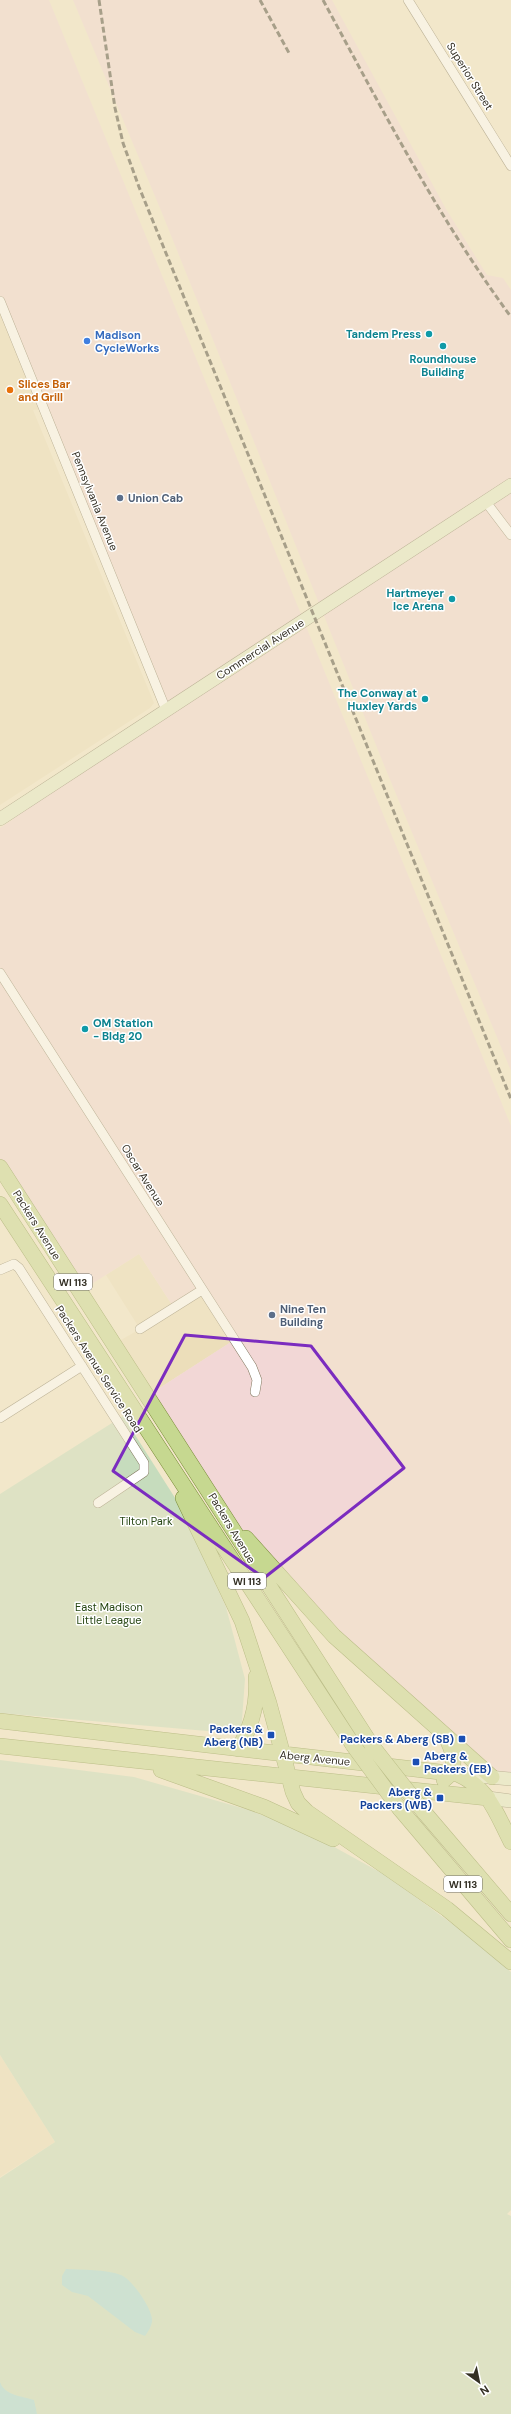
<svg xmlns="http://www.w3.org/2000/svg" width="511" height="2414" font-family="'DM Sans',sans-serif">
  <style>
    .built { fill: #ecdeba }
    .industrial { fill: #f2d7d6 }
    .green { fill: #c6dcbd }
    .water { fill: #a2dada }
    .lines { fill: none; stroke-linecap: round; stroke-linejoin: round }
    .street-casing { stroke: #7f755b; stroke-width: 10 }
    .secondary-casing { stroke: #7f755b; stroke-width: 14 }
    .primary-casing { stroke: #7a8c3a; stroke-width: 16 }
    .street { stroke: #fff; stroke-width: 9 }
    .secondary { stroke: #e2ecc8; stroke-width: 13 }
    .primary { stroke: #c6d890; stroke-width: 15 }
    .rail { stroke: #4d483b; stroke-width: 3; stroke-dasharray: 6 3; stroke-linecap: butt }
    .primary-bridge-casing { stroke: #7a8c3a; stroke-width: 16; stroke-linecap: butt }
    .primary-bridge { stroke: #c6d890; stroke-width: 15 }
    .marked { fill: none; stroke: #7b2cbf; stroke-width: 3; stroke-linejoin: round }
    .culture-dot { fill: #0f9aa8; stroke: #fff; stroke-width: 1.5 }
    .shop-dot { fill: #3f7fe0; stroke: #fff; stroke-width: 1.5 }
    .food-dot { fill: #e8710a; stroke: #fff; stroke-width: 1.5 }
    .service-dot { fill: #5c6f8a; stroke: #fff; stroke-width: 1.5 }
    .transit-dot { fill: #1a4fb4; stroke: #fff; stroke-width: 1.5 }
    .labels { text-anchor: middle; dominant-baseline: central; stroke-width: 3; stroke-linejoin: round; paint-order: stroke }
    .shield { fill: #fff; stroke: #716e66; stroke-width: 1 }
    .shield-label { font-size: 10px; font-weight: bold; fill: #343025 }
    .street-label { font-size: 11px; fill: #343025; stroke: #fff }
    .culture-label { font-size: 11px; font-weight: bold; fill: #0d838f; stroke: #fff; text-anchor: end }
    .shop-label { font-size: 11px; font-weight: bold; fill: #366cbe; stroke: #fff; text-anchor: start }
    .food-label { font-size: 11px; font-weight: bold; fill: #c56008; stroke: #fff; text-anchor: start }
    .service-label { font-size: 11px; font-weight: bold; fill: #4e5e75; stroke: #fff; text-anchor: start }
    .park-label { font-size: 11px; fill: #254512; stroke: #fff }
    .transit-label { font-size: 11px; font-weight: bold; fill: #164399; stroke: #fff; text-anchor: end }
  </style>
  <rect width="100%" height="100%" fill="#f2e7ca"/>
  <path class="built" d="M0,301L44,409L33,410L154,703L150,708L0,805Z
    M139,1254L174,1308L202,1290L234,1340L147,1396L114,1344L140,1329L106,1275Z
    M0,2055L55,2142L0,2177Z"/>
  <path class="industrial" d="M0,0H49L511,1126V1779L457,1774L477,1763L334,1636L213,1497L147,1396L234,1340L202,1290L174,1308L139,1254L79,1292L0,1167V828L14,819L9,812L166,710L0,301Z
    M73,0H332L446,209L487,275L503,278L511,290V1071L384,765L162,213Z"/>
  <path class="green" d="M123,1416L177,1501L226,1607L245,1679L241,1734L0,1713V1494Z
    M0,1760L134,1777L249,1810L307,1832L387,1876L477,1942L511,1972V2210L507,2214L511,2216V2414H0V2178L55,2142L0,2055Z"/>
  <path class="water" d="M66,2269C83,2270 105,2269 121,2275C132,2279 154,2311 152,2322C151,2327 148,2332 145,2336L135,2332L88,2296L72,2292L62,2285V2276Z
    M0,2382C5,2396 22,2396 34,2400L37,2414H0Z"/>
  <g class="lines">
    <defs>
      <path id="street" d="M408,0L511,166
        M0,301L166,710
        M486,502L511,535
        M0,973L252,1367L257,1380L255,1392
        M0,1270L14,1264L19,1268L144,1463V1472L98,1503
        M140,1329L202,1290
        M0,1418L82,1366"/>
      <path id="secondary" d="M0,819L511,485
        M457,1774L511,1779
        M488,1798L511,1801"/>
      <path id="primary" d="M0,1167L372,1746
        M0,1204L353,1745
        M183,1498L242,1621L269,1703L293,1792L298,1803L307,1812L447,1909L511,1962
        M246,1538L334,1636L492,1777
        M0,1721L457,1774C489,1788 496,1813 511,1842
        M0,1746L488,1798
        M238,1749C252,1727 258,1703 256,1677
        M161,1770L264,1807L333,1839
        M444,1780C459,1769 453,1749 445,1736
        M400,1809L511,1940
        M424,1812L511,1914"/>
    </defs>
    <use href="#street" class="street-casing"/>
    <use href="#secondary" class="secondary-casing"/>
    <use href="#primary" class="primary-casing"/>
    <use href="#street" class="street"/>
    <use href="#secondary" class="secondary"/>
    <use href="#primary" class="primary"/>
    <path class="rail" d="M99,0L115,108L123,143L139,187L511,1099
      M260,0L289,53
      M323,0C382,109 437,216 511,317"/>
    <defs>
      <path id="primary-bridge" d="M353,1745L400,1809
        M372,1746L424,1812"/>
    </defs>
    <use href="#primary-bridge" class="primary-bridge-casing"/>
    <use href="#primary-bridge" class="primary-bridge"/>
  </g>
  <path d="M0 0H511V2414H0ZM185,1335L311,1346L404,1468L264,1578L113,1471Z" fill="#f2e7ca" fill-opacity=".55" fill-rule="evenodd"/>
  <path class="marked" d="M185,1335L311,1346L404,1468L264,1578L113,1471Z"/>
  <g class="culture-dot">
    <circle cx="429" cy="334" r="4"/>
    <circle cx="443" cy="346" r="4"/>
    <circle cx="452" cy="599" r="4"/>
    <circle cx="425" cy="699" r="4"/>
    <circle cx="85" cy="1029" r="4"/>
  </g>
  <circle class="shop-dot" cx="87" cy="341" r="4"/>
  <circle class="food-dot" cx="10" cy="390" r="4"/>
  <g class="service-dot">
    <circle cx="120" cy="498" r="4"/>
    <circle cx="272" cy="1315" r="4"/>
  </g>
  <g class="transit-dot">
    <rect x="267" y="1731" width="8" height="8" rx="2"/>
    <rect x="458" y="1735" width="8" height="8" rx="2"/>
    <rect x="412" y="1758" width="8" height="8" rx="2"/>
    <rect x="436" y="1794" width="8" height="8" rx="2"/>
  </g>
  <g class="labels">
    <g class="shield">
      <rect x="54" y="1274" width="38" height="16" rx="3"/>
      <rect x="228" y="1573" width="38" height="16" rx="3"/>
      <rect x="444" y="1876" width="38" height="16" rx="3"/>
    </g>
    <g class="shield-label">
      <text x="73" y="1282">WI 113</text>
      <text x="247" y="1581">WI 113</text>
      <text x="463" y="1884">WI 113</text>
    </g>
    <g class="street-label">
      <text transform="translate(470 76) rotate(58)">Superior Street</text>
      <text transform="translate(95 501) rotate(68)">Pennsylvania Avenue</text>
      <text transform="translate(260 649) rotate(-33)">Commercial Avenue</text>
      <text transform="translate(143 1175) rotate(58)">Oscar Avenue</text>
      <text transform="translate(37 1225) rotate(58)">Packers Avenue</text>
      <text transform="translate(99 1369) rotate(57)">Packers Avenue Service Road</text>
      <text transform="translate(232 1528) rotate(59)">Packers Avenue</text>
      <text transform="translate(315 1758) rotate(6)">Aberg Avenue</text>
    </g>
    <g class="culture-label">
      <text x="421" y="334">Tandem Press</text>
      <text x="443" y="359" text-anchor="middle">Roundhouse<tspan x="443" dy="13">Building</tspan></text>
      <text x="444" y="593">Hartmeyer<tspan x="444" dy="13">Ice Arena</tspan></text>
      <text x="417" y="693">The Conway at<tspan x="417" dy="13">Huxley Yards</tspan></text>
      <text x="93" y="1023" text-anchor="start">OM Station<tspan x="93" dy="13">- Bldg 20</tspan></text>
    </g>
    <g class="shop-label">
      <text x="95" y="335">Madison<tspan x="95" dy="13">CycleWorks</tspan></text>
    </g>
    <g class="food-label">
      <text x="18" y="384">Slices Bar<tspan x="18" dy="13">and Grill</tspan></text>
    </g>
    <g class="service-label">
      <text x="128" y="498">Union Cab</text>
      <text x="280" y="1309">Nine Ten<tspan x="280" dy="13">Building</tspan></text>
    </g>
    <g class="park-label">
      <text x="146" y="1521">Tilton Park</text>
      <text x="109" y="1607">East Madison<tspan x="109" dy="13">Little League</tspan></text>
    </g>
    <g class="transit-label">
      <text x="263" y="1729">Packers &amp;<tspan x="263" dy="13">Aberg (NB)</tspan></text>
      <text x="454" y="1739">Packers &amp; Aberg (SB)</text>
      <text x="424" y="1756" text-anchor="start">Aberg &amp;<tspan x="424" dy="13">Packers (EB)</tspan></text>
      <text x="432" y="1792">Aberg &amp;<tspan x="432" dy="13">Packers (WB)</tspan></text>
    </g>
  </g>
  <g transform="translate(479 2382) rotate(147)" stroke="#ffffff" stroke-width="3" paint-order="stroke">
  <path d="M0-3L7 15L0 10L-7 15Z" fill="#343025"/>
  <text y="-6" font-size="11" font-weight="bold" text-anchor="middle" fill="#343025">N</text>
  </g>
</svg>
